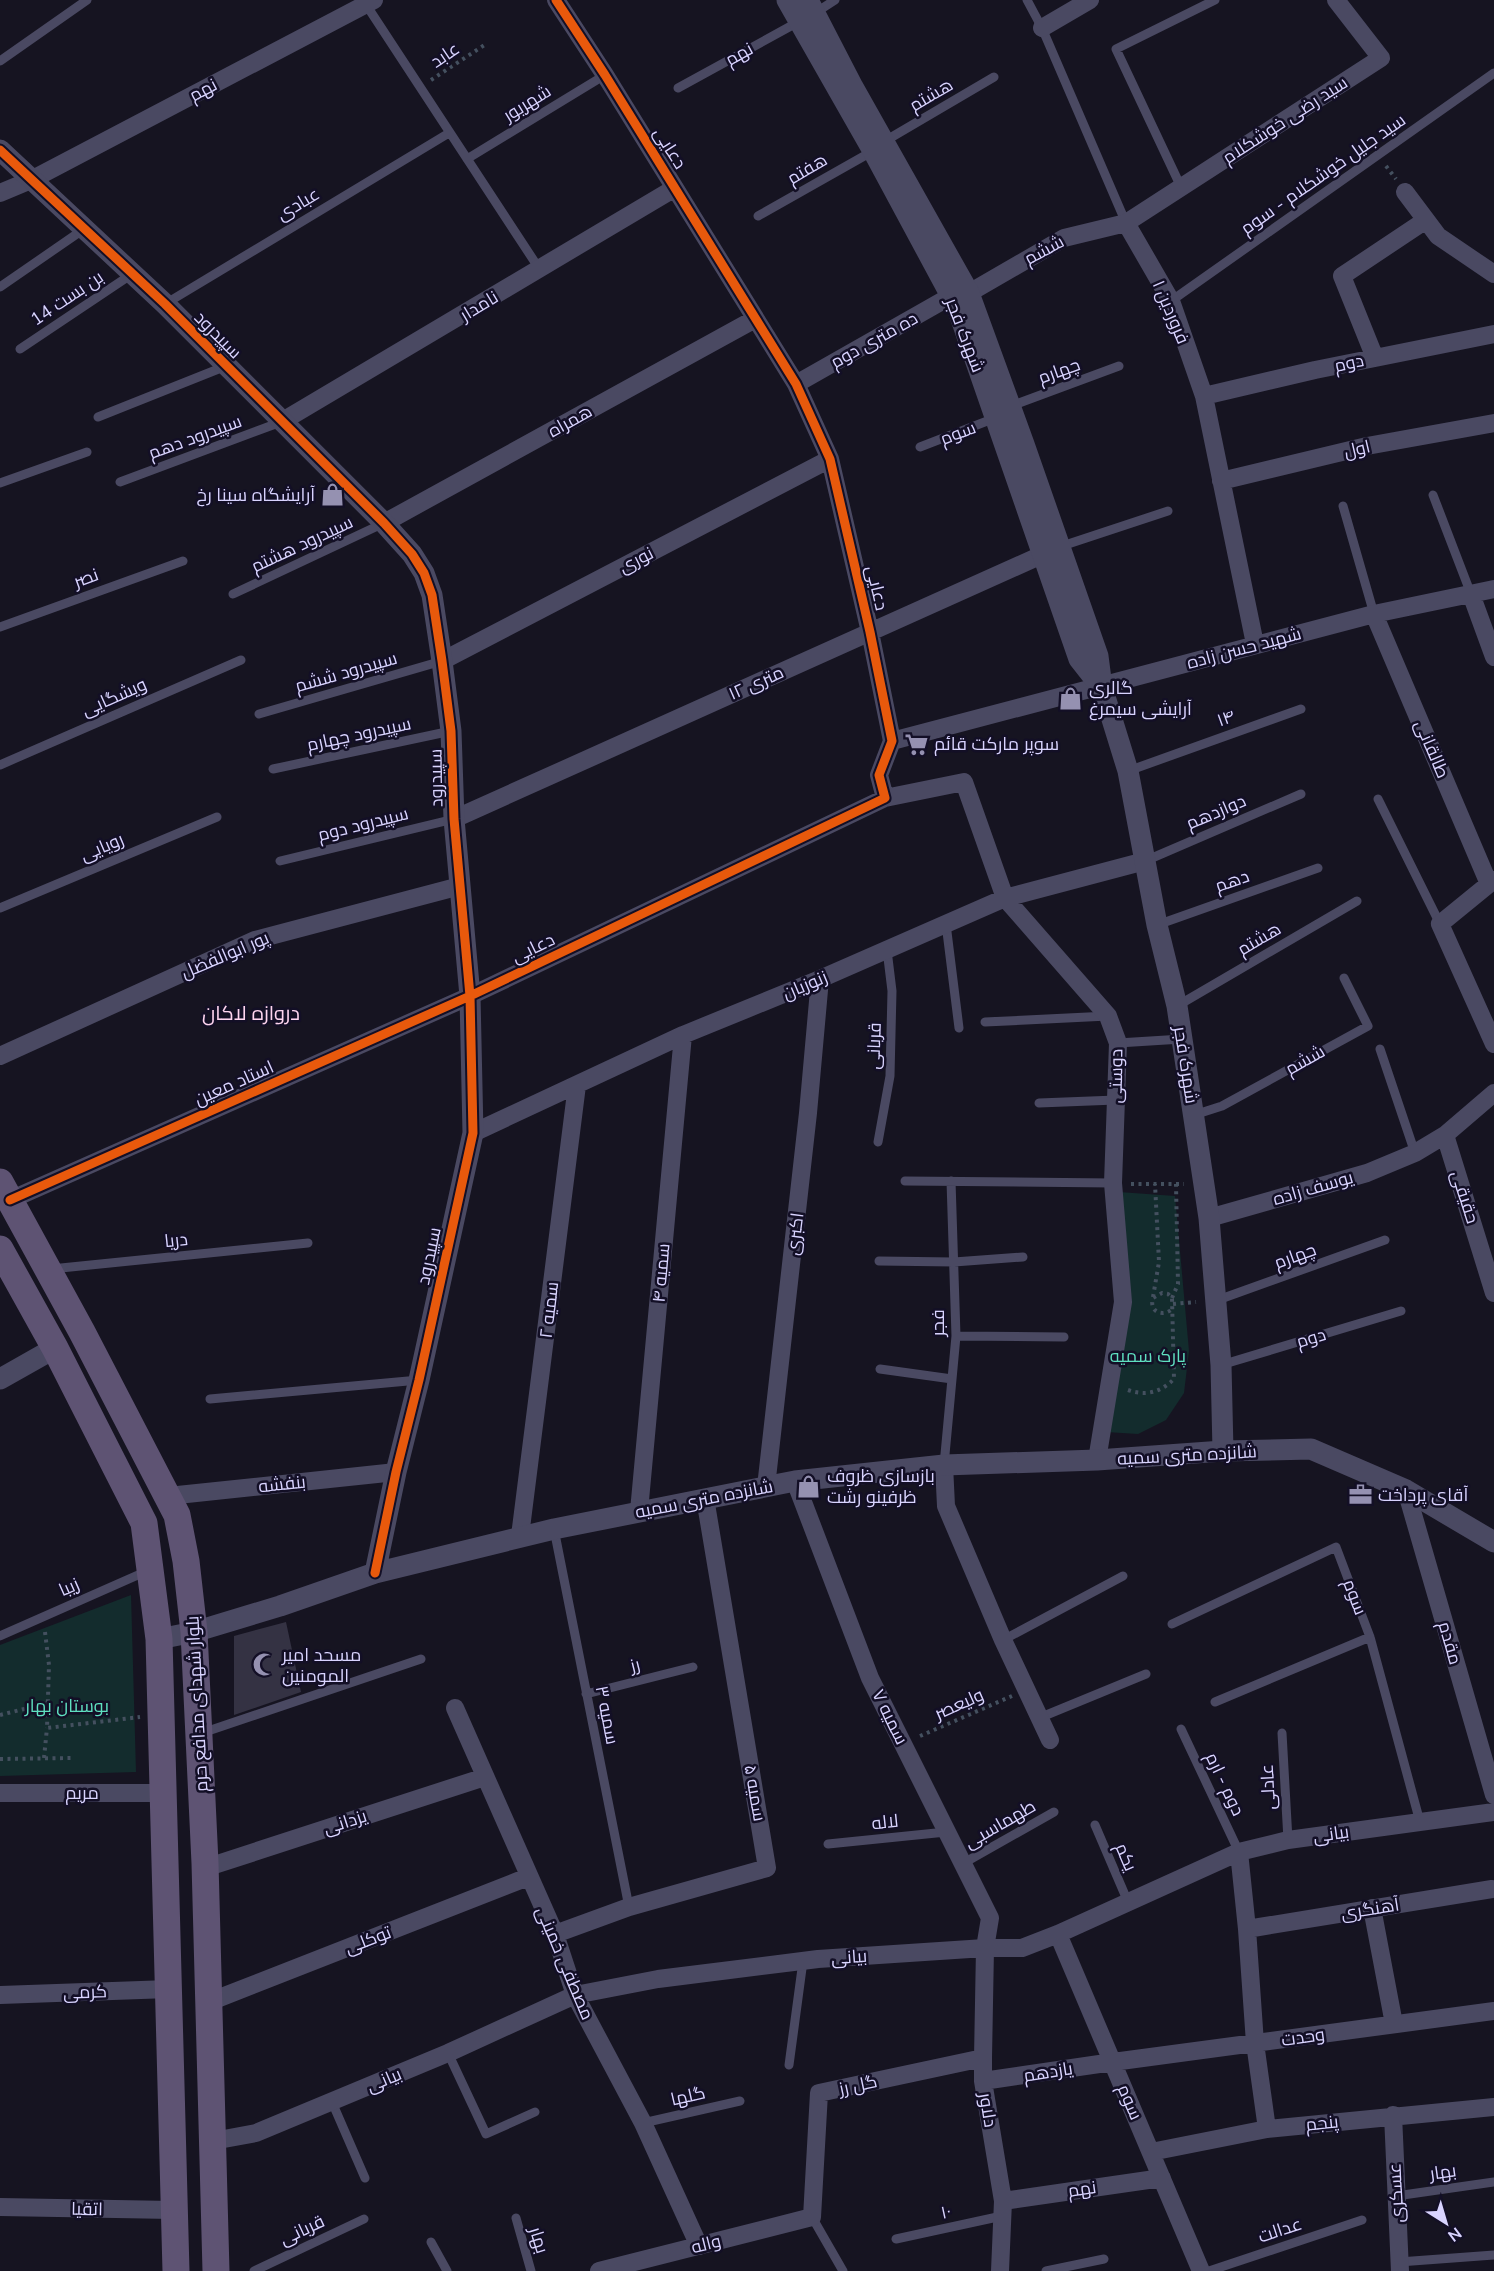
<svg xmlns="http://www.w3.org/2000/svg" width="1494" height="2271" font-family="'Nunito Sans',Cairo,sans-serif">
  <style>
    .green { fill: #132c2d }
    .building { fill: #343243 }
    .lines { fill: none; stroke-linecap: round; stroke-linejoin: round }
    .path { stroke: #44505f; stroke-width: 4; stroke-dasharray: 3 4.5; stroke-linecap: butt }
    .service { stroke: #4a4962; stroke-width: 9 }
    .minor { stroke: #4a4962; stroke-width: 18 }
    .tertiary { stroke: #4a4962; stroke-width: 21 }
    .primary { stroke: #5e5373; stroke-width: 27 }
    .cycleway-casing { stroke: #130f26; stroke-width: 13 }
    .cycleway { stroke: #e8590c; stroke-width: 9 }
    .labels { text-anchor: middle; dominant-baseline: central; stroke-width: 5; stroke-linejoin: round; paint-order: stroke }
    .street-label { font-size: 18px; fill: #d9d4ff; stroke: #130f26 }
    .poi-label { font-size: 18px; fill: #d9d4ff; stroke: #130f26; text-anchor: start }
    .park-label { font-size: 18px; fill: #5fe0c0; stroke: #130f26 }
    .neighbourhood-label { font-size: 20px; fill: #ffd6f0; stroke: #130f26 }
  </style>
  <rect width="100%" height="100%" fill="#161421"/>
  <path class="green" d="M1119,1192L1175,1196L1189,1351L1184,1393L1166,1420L1138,1434L1106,1432L1118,1284Z
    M131,1595L136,1772L0,1776V1645Z"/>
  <path class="building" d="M286,1622L301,1692L234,1715V1636Z"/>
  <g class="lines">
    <path class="path" d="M431,80L486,44
      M1386,166L1396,179
      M1131,1184H1184
      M1153,1297L1159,1262L1155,1184
      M1172,1298L1178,1284L1176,1184
      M1173,1304L1196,1302
      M1128,1390C1145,1396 1160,1393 1174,1379L1172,1298L1168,1294L1162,1293L1153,1298C1149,1311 1161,1317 1171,1310
      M45,1632L49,1665L47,1728L140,1717
      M0,1715L48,1703
      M920,1736L1012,1696
      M44,1758L47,1728
      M0,1759L72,1758"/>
    <path class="service" d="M1027,0L1042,28L1126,223
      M365,3L540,270
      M815,13L835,0
      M0,61L87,0
      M678,88L800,21
      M885,141L994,77
      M467,159L605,75
      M1181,187L1116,49L1215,0
      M758,216L873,151
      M0,287L84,229
      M1171,301L1494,73
      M165,304L449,133
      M20,349L132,274
      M1011,406L1119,366
      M98,417L226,366
      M920,447L995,418
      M120,482L281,422
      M0,483L87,452
      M1433,495L1471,594
      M1343,506L1374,614
      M1059,547L1168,511
      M233,594L384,523
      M0,627L183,561
      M259,714L442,661
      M0,765L241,660
      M273,769L451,731
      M1128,771L1301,709
      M1378,799L1440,924
      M280,861L454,819
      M1145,861L1301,794
      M0,908L217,817
      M946,924L959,1028
      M1157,925L1318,868
      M1177,1006L1357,901
      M985,1022L1108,1016
      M1118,1043L1182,1039
      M1380,1049L1415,1153
      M1039,1103L1116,1100
      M1194,1115L1222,1106L1368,1026L1344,978
      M878,1142L890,1076L892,991L887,950
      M905,1181L1113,1183
      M879,1261L954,1262L1023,1257
      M51,1269L308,1243
      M1215,1301L1385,1240
      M956,1336L1064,1337
      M1221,1365L1401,1311
      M880,1369L952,1379
      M210,1399L419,1380
      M944,1465L956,1336L951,1181
      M554,1529L629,1907
      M1172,1624L1336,1547L1370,1637L1420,1822
      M0,1636L147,1571
      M1003,1640L1123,1576
      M586,1694L693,1667
      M1215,1702L1370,1637
      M1039,1718L1146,1674
      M1181,1729L1239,1852
      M202,1733L421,1659
      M1282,1733L1288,1840
      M1095,1825L1128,1902
      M828,1844L946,1832
      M962,1864L1054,1812
      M448,2053L486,2134L535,2112
      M789,2065L803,1961
      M332,2102L365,2178
      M643,2123L740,2101
      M1396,2196L1494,2182
      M812,2217L843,2271
      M516,2218L531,2271
      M896,2239L1002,2216
      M431,2242L447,2271
      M1399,2262L1494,2255
      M254,2271L364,2219
      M1046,2271L1104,2259
      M1209,2271L1362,2220"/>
    <path class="minor" d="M1042,28L1090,0
      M1405,192L1438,236L1494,274
      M0,193L31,180L374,0
      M1126,223L1171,301L1204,396L1255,644
      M969,293L1064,238L1126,223L1381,58L1336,0
      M1375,358L1342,276L1426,220
      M796,384L951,296
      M1204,396L1315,370L1494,334
      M281,422L675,188
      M1221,481L1367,446L1494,423
      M384,523L755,319
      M1471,594L1494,657
      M1374,614L1489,884
      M442,661L830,459
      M892,741L1374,614L1494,589
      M885,798L964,782L1005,898L1108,1016L1118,1043L1113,1183L1123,1302L1097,1460
      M454,819L1055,549
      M1494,880L1440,924L1494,1044
      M0,1056L255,940L460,886
      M473,1133L683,1035L820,979L1005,898L1145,861
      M1445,1135L1494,1293
      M10,1200L470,996L885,798L879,775L892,741L870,632L830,459L796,384L605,75L556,0
      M1209,1218L1367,1173L1415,1153L1445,1135L1494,1093
      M944,1465L946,1506L1003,1640L1050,1740
      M795,1481L870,1678L990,1918L985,1948L983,2058V2081L1003,2201L1000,2271
      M766,1487L808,1113L820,979
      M1406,1490L1494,1795
      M168,1496L396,1472
      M639,1511L683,1035
      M520,1536L577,1085
      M455,1708L555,1934L575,1995L643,2123L699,2246
      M0,1793H164
      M1239,1852L1247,1929L1255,2043L1267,2129
      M205,1868L485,1777
      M1372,1908L1394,2024
      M1247,1929L1492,1889
      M555,1934L629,1907L767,1868L705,1498
      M1058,1934L1201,2271
      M0,1995L169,1989
      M209,2002L528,1877
      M983,2081L1113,2062L1494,2011
      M1393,2115L1400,2271
      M213,2141L256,2133L448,2053L575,1995L658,1979L818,1959L985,1948H1022L1058,1934L1239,1852L1288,1840L1494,1812
      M1151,2152L1267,2129L1494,2107
      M1003,2201L1162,2178
      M0,2207L173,2210
      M599,2271L812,2217L819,2093L983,2058"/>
    <path class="tertiary" d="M787,0L873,151L951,296L959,313L1079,659L1101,687
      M808,0L853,87L969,293L1024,444L1098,656L1102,687L1128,771L1157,925L1177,1006L1209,1218L1221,1365L1223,1451
      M0,150L165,304L384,523L412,554L424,573L432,595L442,661L451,731L454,819L470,996L473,1133L419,1380L396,1472L375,1573
      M0,1379L55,1348
      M159,1639L194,1632L280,1606L375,1573L554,1529L795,1481L944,1465L1097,1460L1223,1451L1311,1449L1406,1490L1494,1542"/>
    <path class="primary" d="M0,1182L82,1332L177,1515L186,1561L194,1632L205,1863L216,2271
      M0,1249L55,1348L144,1523L159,1639L176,2271"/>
    <defs>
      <path id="cycleway" d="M0,150L165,304L384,523L412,554L424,573L432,595L442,661L451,731L454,819L470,996L473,1133L419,1380L396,1472L375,1573
        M10,1200L470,996L885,798L879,775L892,741L870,632L830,459L796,384L605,75L556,0"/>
    </defs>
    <use href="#cycleway" class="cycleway-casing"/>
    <use href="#cycleway" class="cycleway"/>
  </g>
  <defs>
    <symbol id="shop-bare" viewBox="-9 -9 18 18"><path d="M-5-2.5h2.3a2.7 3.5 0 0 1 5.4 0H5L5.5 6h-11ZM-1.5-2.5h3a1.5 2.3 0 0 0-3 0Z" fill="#9591b1" stroke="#130f26" stroke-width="2.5" paint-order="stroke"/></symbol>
    <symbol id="supermarket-bare" viewBox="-9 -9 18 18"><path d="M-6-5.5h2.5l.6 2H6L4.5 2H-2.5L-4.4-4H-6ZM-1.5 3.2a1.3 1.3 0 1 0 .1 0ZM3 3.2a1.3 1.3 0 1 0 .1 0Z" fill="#9591b1" stroke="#130f26" stroke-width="2.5" paint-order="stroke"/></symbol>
    <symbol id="office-bare" viewBox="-9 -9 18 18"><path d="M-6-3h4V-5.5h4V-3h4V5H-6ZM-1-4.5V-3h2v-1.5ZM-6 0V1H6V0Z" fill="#9591b1" stroke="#130f26" stroke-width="2.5" paint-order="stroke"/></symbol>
    <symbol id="mosque-bare" viewBox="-9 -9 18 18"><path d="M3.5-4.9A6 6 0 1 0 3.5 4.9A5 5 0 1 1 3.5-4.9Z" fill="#9591b1" stroke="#130f26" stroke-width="2.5" paint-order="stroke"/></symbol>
  </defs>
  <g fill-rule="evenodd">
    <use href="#shop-bare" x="316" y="478" width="33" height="33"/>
    <use href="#shop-bare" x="1054" y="682" width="33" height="33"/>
    <use href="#supermarket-bare" x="900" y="728" width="33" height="33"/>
    <use href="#shop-bare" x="792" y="1470" width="33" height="33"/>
    <use href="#office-bare" x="1344" y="1478" width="33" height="33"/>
    <use href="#mosque-bare" x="248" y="1648" width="33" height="33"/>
  </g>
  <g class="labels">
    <g class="street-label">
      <text transform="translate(739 54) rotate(-29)">نهم</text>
      <text transform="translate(445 55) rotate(-34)">عابد</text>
      <text transform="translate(203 90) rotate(-28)">نهم</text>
      <text transform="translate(931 95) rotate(-30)">هشتم</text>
      <text transform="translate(527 103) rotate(-32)">شهریور</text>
      <text transform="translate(1285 120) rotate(-33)">سید رضی خوشکلام</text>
      <text transform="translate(670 148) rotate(58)">دعایی</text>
      <text transform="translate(807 169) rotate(-30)">هفتم</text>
      <text transform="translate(1323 174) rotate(-35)">سید جلیل خوشکلام - سوم</text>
      <text transform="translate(298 204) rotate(-31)">عبادی</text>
      <text transform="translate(1044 250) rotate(-28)">ششم</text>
      <text transform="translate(67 298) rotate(-34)">بن بست 14</text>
      <text transform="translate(479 306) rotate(-31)">نامدار</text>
      <text transform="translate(1171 312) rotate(67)">فروردین ۱</text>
      <text transform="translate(218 335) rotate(45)">سپیدرود</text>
      <text transform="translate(965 335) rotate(69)">شهرک فجر</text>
      <text transform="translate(874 340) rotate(-29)">ده متری دوم</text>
      <text transform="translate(1349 363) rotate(-12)">دوم</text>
      <text transform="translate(1059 371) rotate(-20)">چهارم</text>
      <text transform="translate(570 421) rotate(-29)">همراه</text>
      <text transform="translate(958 433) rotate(-21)">سوم</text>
      <text transform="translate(195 437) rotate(-20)">سپیدرود دهم</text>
      <text transform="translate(1357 449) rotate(-13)">اول</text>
      <text transform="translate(302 544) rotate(-25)">سپیدرود هشتم</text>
      <text transform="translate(636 560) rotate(-27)">نوری</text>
      <text transform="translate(86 578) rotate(-20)">نصر</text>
      <text transform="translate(877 588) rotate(77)">دعایی</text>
      <text transform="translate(1244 648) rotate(-15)">شهید حسن زاده</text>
      <text transform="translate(346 672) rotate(-16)">سپیدرود ششم</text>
      <text transform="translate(756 683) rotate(-24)">۱۲ متری</text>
      <text transform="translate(114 697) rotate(-24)">ویشگایی</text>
      <text transform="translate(1226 718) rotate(-20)">۱۴</text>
      <text transform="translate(359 734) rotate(-12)">سپیدرود چهارم</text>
      <text transform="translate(1432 749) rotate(67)">طالقانی</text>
      <text transform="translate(436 778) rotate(-91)">سپیدرود</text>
      <text transform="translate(1216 812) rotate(-23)">دوازدهم</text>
      <text transform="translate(363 824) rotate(-14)">سپیدرود دوم</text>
      <text transform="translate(102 847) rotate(-23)">رویایی</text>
      <text transform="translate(1232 881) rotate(-19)">دهم</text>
      <text transform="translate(1259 939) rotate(-30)">هشتم</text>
      <text transform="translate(533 948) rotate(-26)">دعایی</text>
      <text transform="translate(225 955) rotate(-23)">پور ابوالفضل</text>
      <text transform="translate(805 985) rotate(-23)">زنوزیان</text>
      <text transform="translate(874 1046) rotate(-88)">قربانی</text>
      <text transform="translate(1305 1060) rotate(-29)">ششم</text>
      <text transform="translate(1186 1065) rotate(81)">شهرک فجر</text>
      <text transform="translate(1116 1076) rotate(-89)">دوستی</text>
      <text transform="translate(234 1083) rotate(-24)">استاد معین</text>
      <text transform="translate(1313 1188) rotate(-16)">یوسف زاده</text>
      <text transform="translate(1465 1197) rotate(72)">حقیقی</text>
      <text transform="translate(795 1234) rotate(-83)">اکبری</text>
      <text transform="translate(176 1240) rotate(-6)">دریا</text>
      <text transform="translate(429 1256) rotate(-78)">سپیدرود</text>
      <text transform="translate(1295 1256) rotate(-20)">چهارم</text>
      <text transform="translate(661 1273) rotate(-85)">سمیه ۴</text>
      <text transform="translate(549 1310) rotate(-83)">سمیه ۲</text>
      <text transform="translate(938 1323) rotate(-90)">فجر</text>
      <text transform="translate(1311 1338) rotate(-17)">دوم</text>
      <text transform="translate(1187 1455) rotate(-3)">شانزده متری سمیه</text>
      <text transform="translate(282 1484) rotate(-6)">بنفشه</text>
      <text transform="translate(704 1499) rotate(-11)">شانزده متری سمیه</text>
      <text transform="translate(69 1587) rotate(-24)">زیبا</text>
      <text transform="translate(1355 1597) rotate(69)">سوم</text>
      <text transform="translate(1450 1643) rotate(74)">مقدم</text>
      <text transform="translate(635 1665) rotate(-14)">رز</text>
      <text transform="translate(197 1704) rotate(-93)">بلوار شهدای مدافع حرم</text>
      <text transform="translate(959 1704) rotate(-24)">ولیعصر</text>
      <text transform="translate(607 1715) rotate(79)">سمیه ۳</text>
      <text transform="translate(890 1717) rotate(64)">سمیه ۷</text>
      <text transform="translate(1225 1784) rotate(65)">دوم - ارم</text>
      <text transform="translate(1268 1787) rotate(-93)">عادلی</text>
      <text x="82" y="1793">مریم</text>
      <text transform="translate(755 1793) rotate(80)">سمیه ۵</text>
      <text transform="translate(345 1822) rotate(-18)">یزدانی</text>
      <text transform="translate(885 1822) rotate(-6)">لاله</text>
      <text transform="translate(1000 1824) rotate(-30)">طهماسبی</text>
      <text transform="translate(1331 1834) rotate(-8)">بیانی</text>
      <text transform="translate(1126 1857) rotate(67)">یکم</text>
      <text transform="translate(1370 1909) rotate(-9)">آهنگری</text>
      <text transform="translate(368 1940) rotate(-21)">توکلی</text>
      <text transform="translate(849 1957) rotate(-4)">بیانی</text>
      <text transform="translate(565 1963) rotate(67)">مصطفی خمینی</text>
      <text transform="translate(85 1992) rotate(-2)">کرمی</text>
      <text transform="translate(1303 2037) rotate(-8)">وحدت</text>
      <text transform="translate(1048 2072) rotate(-9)">یازدهم</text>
      <text transform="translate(384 2080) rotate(-23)">بیانی</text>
      <text transform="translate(858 2085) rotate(-12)">گل رز</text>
      <text transform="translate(688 2096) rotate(-13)">گلها</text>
      <text transform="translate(1130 2102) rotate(67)">سوم</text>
      <text transform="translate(988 2110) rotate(81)">دلاور</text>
      <text transform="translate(1322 2123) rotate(-6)">پنجم</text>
      <text transform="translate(1443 2172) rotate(-8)">بهار</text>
      <text transform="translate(1082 2189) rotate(-8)">نهم</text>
      <text transform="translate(1396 2193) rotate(-93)">عسکری</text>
      <text transform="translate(87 2209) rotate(1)">اتقیا</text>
      <text transform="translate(946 2212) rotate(-12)">۱۰</text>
      <text transform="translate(302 2230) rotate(-25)">قربانی</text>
      <text transform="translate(1280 2230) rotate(-18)">عدالت</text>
      <text transform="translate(539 2240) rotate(73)">بهار</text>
      <text transform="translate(706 2244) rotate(-14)">واله</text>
    </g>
    <g class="poi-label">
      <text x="315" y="495" text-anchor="end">آرایشگاه سینا رخ</text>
      <text x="1089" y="688">گالری<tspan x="1089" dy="21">آرایشی سیمرغ</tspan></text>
      <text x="934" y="744">سوپر مارکت قائم</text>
      <text x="827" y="1476">بازسازی ظروف<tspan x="827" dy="21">ظرفینو رشت</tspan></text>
      <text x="1378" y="1495">آقای پرداخت</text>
      <text x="282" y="1655">مسحد امیر<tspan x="282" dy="21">المومنین</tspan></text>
    </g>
    <g class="park-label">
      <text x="1148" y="1356">پارک سمیه</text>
      <text x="67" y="1706">بوستان بهار</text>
    </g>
    <g class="neighbourhood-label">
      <text x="251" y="1013">دروازه لاکان</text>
    </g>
  </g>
  <g transform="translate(1446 2223) rotate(143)" stroke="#130f26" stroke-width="4.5" paint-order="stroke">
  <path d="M0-4.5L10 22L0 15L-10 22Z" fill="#d9d4ff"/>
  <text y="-9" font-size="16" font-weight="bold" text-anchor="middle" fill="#d9d4ff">N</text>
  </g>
</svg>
